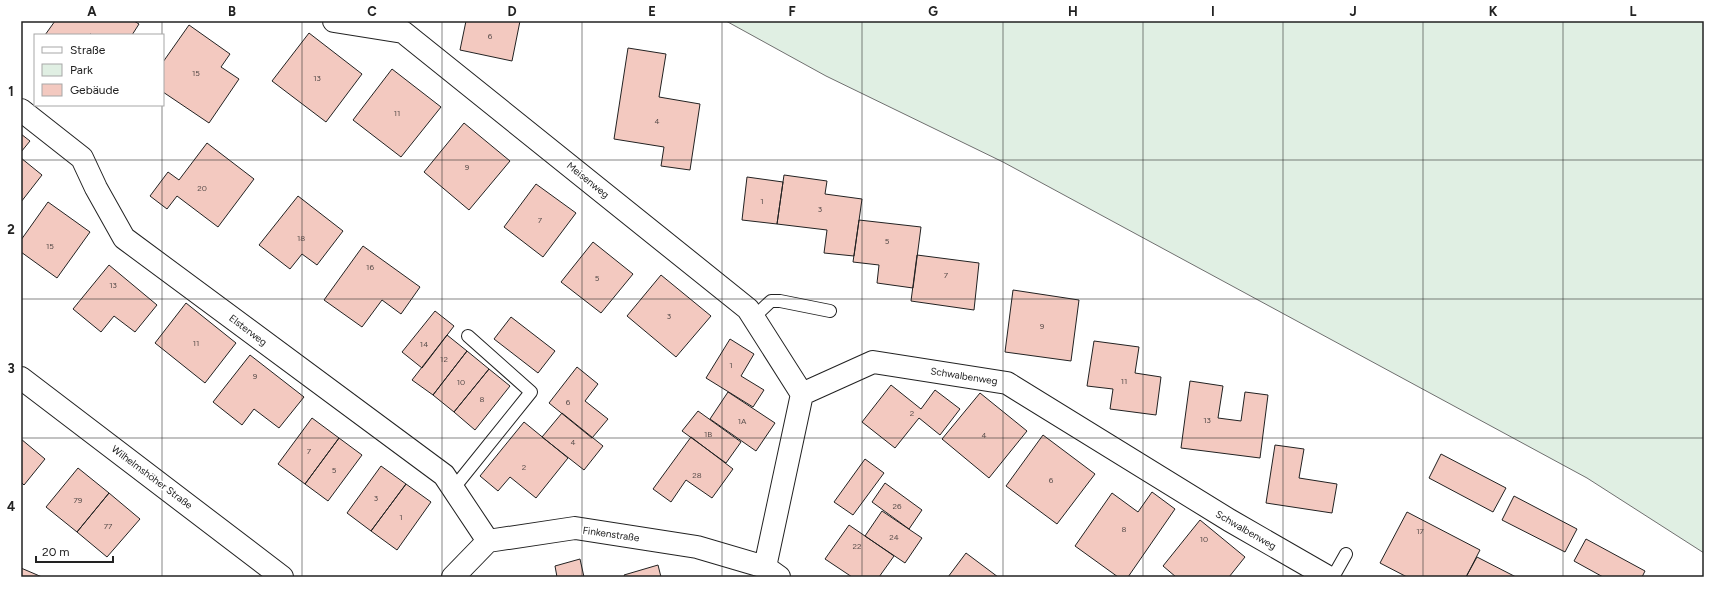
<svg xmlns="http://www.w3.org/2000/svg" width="1725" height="598" font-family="Figtree,sans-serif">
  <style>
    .green { fill: #e0efe3; stroke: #6f6f6f }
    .building { fill: #f3c9c0; stroke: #222 }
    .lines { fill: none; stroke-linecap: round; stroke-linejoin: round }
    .lane-casing { stroke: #222; stroke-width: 14 }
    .street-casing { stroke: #222; stroke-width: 24 }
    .lane { stroke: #fff; stroke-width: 12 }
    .street { stroke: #fff; stroke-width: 22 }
    .grid { fill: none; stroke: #222; stroke-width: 1; stroke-opacity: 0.55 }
    .labels { text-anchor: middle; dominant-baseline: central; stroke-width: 3; stroke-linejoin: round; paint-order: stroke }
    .number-label { font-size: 8px; fill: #564c4a }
    .street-label { font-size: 10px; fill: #222; stroke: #fff }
    .neatline { fill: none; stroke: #222; stroke-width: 1.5 }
    .grid-label { font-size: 13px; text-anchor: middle; font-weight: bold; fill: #222 }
  </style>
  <rect width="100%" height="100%" fill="#fff"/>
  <path class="green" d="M726,21H1704V553L1587,478L1003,162L826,76Z"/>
  <path class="building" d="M55,21H134L139,24L132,35H93L90,34L89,35H45Z
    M466,21H520L512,61L460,50Z
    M189,25L230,54L221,67L239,79L209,123L163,92V62Z
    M309,33L362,74L326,122L272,81Z
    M628,48L666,54L659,97L700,104L690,170L661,166L664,147L614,139Z
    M392,69L441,107L401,157L353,120Z
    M464,123L510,161L469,210L424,172Z
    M21,134L30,141L21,152Z
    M207,143L254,179L218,227L177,196L167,209L150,196L168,172L179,180Z
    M21,158L42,175L21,202Z
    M784,175L827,181L825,194L862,199L854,256L824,253L827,230L777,224Z
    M747,177L783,182L777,224L742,220Z
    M536,184L576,213L543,257L504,227Z
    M298,196L343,231L317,265L302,254L290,269L259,245Z
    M48,202L90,232L57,278L21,252V240Z
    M859,220L921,227L913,288L877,283L879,265L853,262Z
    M593,242L633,274L601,313L561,282Z
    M363,246L420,287L401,314L382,300L362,327L324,300Z
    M917,255L979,263L974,310L911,301Z
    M109,265L157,305L135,332L114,316L101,332L73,309Z
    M661,275L711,316L676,357L627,316Z
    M1013,290L1079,300L1071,361L1005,352Z
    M186,303L236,343L205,383L155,343Z
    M435,311L454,326L422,368L402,352Z
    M511,317L555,351L538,373L494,339Z
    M447,335L467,351L433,395L412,380Z
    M730,339L754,354L741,376L764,390L753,407L706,378Z
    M1094,341L1139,347L1135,373L1161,377L1156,415L1110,409L1113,389L1087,386Z
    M467,351L489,369L454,412L433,395Z
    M250,355L304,397L279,428L254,409L242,425L213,402Z
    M577,367L598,384L585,401L608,419L592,438L549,403Z
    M489,369L510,386L475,430L454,412Z
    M1190,381L1223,386L1218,418L1241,421L1245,392L1268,395L1260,458L1181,448Z
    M891,385L921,409L935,390L960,409L940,435L919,418L895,448L862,422Z
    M728,392L775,423L756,451L710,419Z
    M980,393L1027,431L989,478L942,439Z
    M698,411L741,442L726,463L682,431Z
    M562,413L603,446L584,470L542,437Z
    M312,418L339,438L305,484L278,464Z
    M524,422L568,458L536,498L510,477L498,491L480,476Z
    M1043,435L1095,474L1057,524L1006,486Z
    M691,437L733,469L712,498L686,480L671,502L653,489Z
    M339,438L362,455L328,501L305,484Z
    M21,439L45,459L24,485L21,482Z
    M1275,445L1304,449L1299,478L1337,484L1332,513L1266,503Z
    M1441,454L1506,488L1493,512L1429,478Z
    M865,459L884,473L853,515L834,502Z
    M381,466L406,484L371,531L347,513Z
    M78,468L109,493L77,532L46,507Z
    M885,483L922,510L909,529L872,502Z
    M406,484L431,502L397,550L371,531Z
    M1152,492L1175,509L1128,577H1118L1075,546L1112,493L1138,512Z
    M109,493L140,519L107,557L77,532Z
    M1514,496L1577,529L1565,552L1502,520Z
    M882,511L922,538L905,563L865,536Z
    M1407,512L1480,550L1466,577H1407L1380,563Z
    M1200,520L1245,557L1229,577H1176L1163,566Z
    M849,525L894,556L879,577H852L825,559Z
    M1586,539L1645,571L1642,577H1603L1574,561Z
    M966,553L998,577H948Z
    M1477,557L1516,577H1466Z
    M580,559L584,577H557L555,566Z
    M658,565L661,577H625L624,575Z
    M21,568L42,577H21Z"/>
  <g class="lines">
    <defs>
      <path id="lane" d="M754,317L771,301H780L830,311
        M453,489L531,392L468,336
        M1333,577L1346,554"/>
      <path id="street" d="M334,21L403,32L748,309L802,394
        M21,110L82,158L96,188L124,238L444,475L488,541
        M21,378L282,577
        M765,567L802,394L873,362L1007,383L1229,520L1328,577
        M453,577L488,541L575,528L697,547L765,567L779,577"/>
    </defs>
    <use href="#lane" class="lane-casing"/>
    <use href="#street" class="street-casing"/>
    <use href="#lane" class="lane"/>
    <use href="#street" class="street"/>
  </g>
  <path class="grid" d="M162,21V35M302,21V577M442,21V577M582,21V577M722,21V577M862,21V577M1003,21V577M1143,21V577M1283,21V577M1423,21V577M1563,21V577M162,105V577M21,160H1704M21,299H1704M21,438H1704"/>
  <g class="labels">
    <g class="number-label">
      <text x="490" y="36">6</text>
      <text x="196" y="73">15</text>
      <text x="317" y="78">13</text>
      <text x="397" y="113">11</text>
      <text x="657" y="121">4</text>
      <text x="467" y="167">9</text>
      <text x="202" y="188">20</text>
      <text x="762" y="201">1</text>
      <text x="820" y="209">3</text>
      <text x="540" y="220">7</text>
      <text x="301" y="238">18</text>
      <text x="887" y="241">5</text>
      <text x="50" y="246">15</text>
      <text x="370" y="267">16</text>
      <text x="946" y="275">7</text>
      <text x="597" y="278">5</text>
      <text x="113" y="285">13</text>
      <text x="669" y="316">3</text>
      <text x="1042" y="326">9</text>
      <text x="196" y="343">11</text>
      <text x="424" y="344">14</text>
      <text x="444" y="359">12</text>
      <text x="731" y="365">1</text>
      <text x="255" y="376">9</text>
      <text x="1124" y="381">11</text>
      <text x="461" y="382">10</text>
      <text x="482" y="399">8</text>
      <text x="568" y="402">6</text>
      <text x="912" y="413">2</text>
      <text x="1207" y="420">13</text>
      <text x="742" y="421">1A</text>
      <text x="708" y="434">1B</text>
      <text x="984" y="435">4</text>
      <text x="573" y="442">4</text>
      <text x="309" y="451">7</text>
      <text x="524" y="467">2</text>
      <text x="334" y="470">5</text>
      <text x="697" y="475">28</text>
      <text x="1051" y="480">6</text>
      <text x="376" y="498">3</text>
      <text x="78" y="500">79</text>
      <text x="897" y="506">26</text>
      <text x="401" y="517">1</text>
      <text x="108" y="526">77</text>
      <text x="1124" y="529">8</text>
      <text x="1420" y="531">17</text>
      <text x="894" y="537">24</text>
      <text x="1204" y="539">10</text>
      <text x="857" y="546">22</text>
    </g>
    <g class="street-label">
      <text transform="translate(588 180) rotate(39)">Meisenweg</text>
      <text transform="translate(248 330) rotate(37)">Elsterweg</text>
      <text transform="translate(964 376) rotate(9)">Schwalbenweg</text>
      <text transform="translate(152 477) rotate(37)">Wilhelmshöher Straße</text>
      <text transform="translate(1246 530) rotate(30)">Schwalbenweg</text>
      <text transform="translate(611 534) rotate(8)">Finkenstraße</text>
    </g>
  </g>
  <rect width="1725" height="598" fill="none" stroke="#ffffff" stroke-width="44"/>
  <rect x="34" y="34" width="130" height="72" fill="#ffffff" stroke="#a7a7a7"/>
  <rect x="42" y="47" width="20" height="6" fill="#ffffff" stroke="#a7a7a7"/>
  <text x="70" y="54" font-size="12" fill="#222222">Straße</text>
  <rect x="42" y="64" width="20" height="12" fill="#e0efe3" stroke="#a7a7a7"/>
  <text x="70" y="74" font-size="12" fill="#222222">Park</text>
  <rect x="42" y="84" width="20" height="12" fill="#f3c9c0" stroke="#a7a7a7"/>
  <text x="70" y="94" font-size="12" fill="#222222">Gebäude</text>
  <path d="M36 556v6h77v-6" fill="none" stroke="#222222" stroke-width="2"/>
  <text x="42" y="556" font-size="12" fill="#222222" stroke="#ffffff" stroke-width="3" paint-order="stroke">20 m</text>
  <rect x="22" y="22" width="1681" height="554" class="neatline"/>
  <g class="grid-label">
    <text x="92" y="16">A</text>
    <text x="232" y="16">B</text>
    <text x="372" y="16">C</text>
    <text x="512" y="16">D</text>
    <text x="652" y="16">E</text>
    <text x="792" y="16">F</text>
    <text x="933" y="16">G</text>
    <text x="1073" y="16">H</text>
    <text x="1213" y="16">I</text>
    <text x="1353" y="16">J</text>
    <text x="1493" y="16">K</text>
    <text x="1633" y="16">L</text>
    <text x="11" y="96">1</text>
    <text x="11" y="234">2</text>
    <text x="11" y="373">3</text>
    <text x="11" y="511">4</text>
  </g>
</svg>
